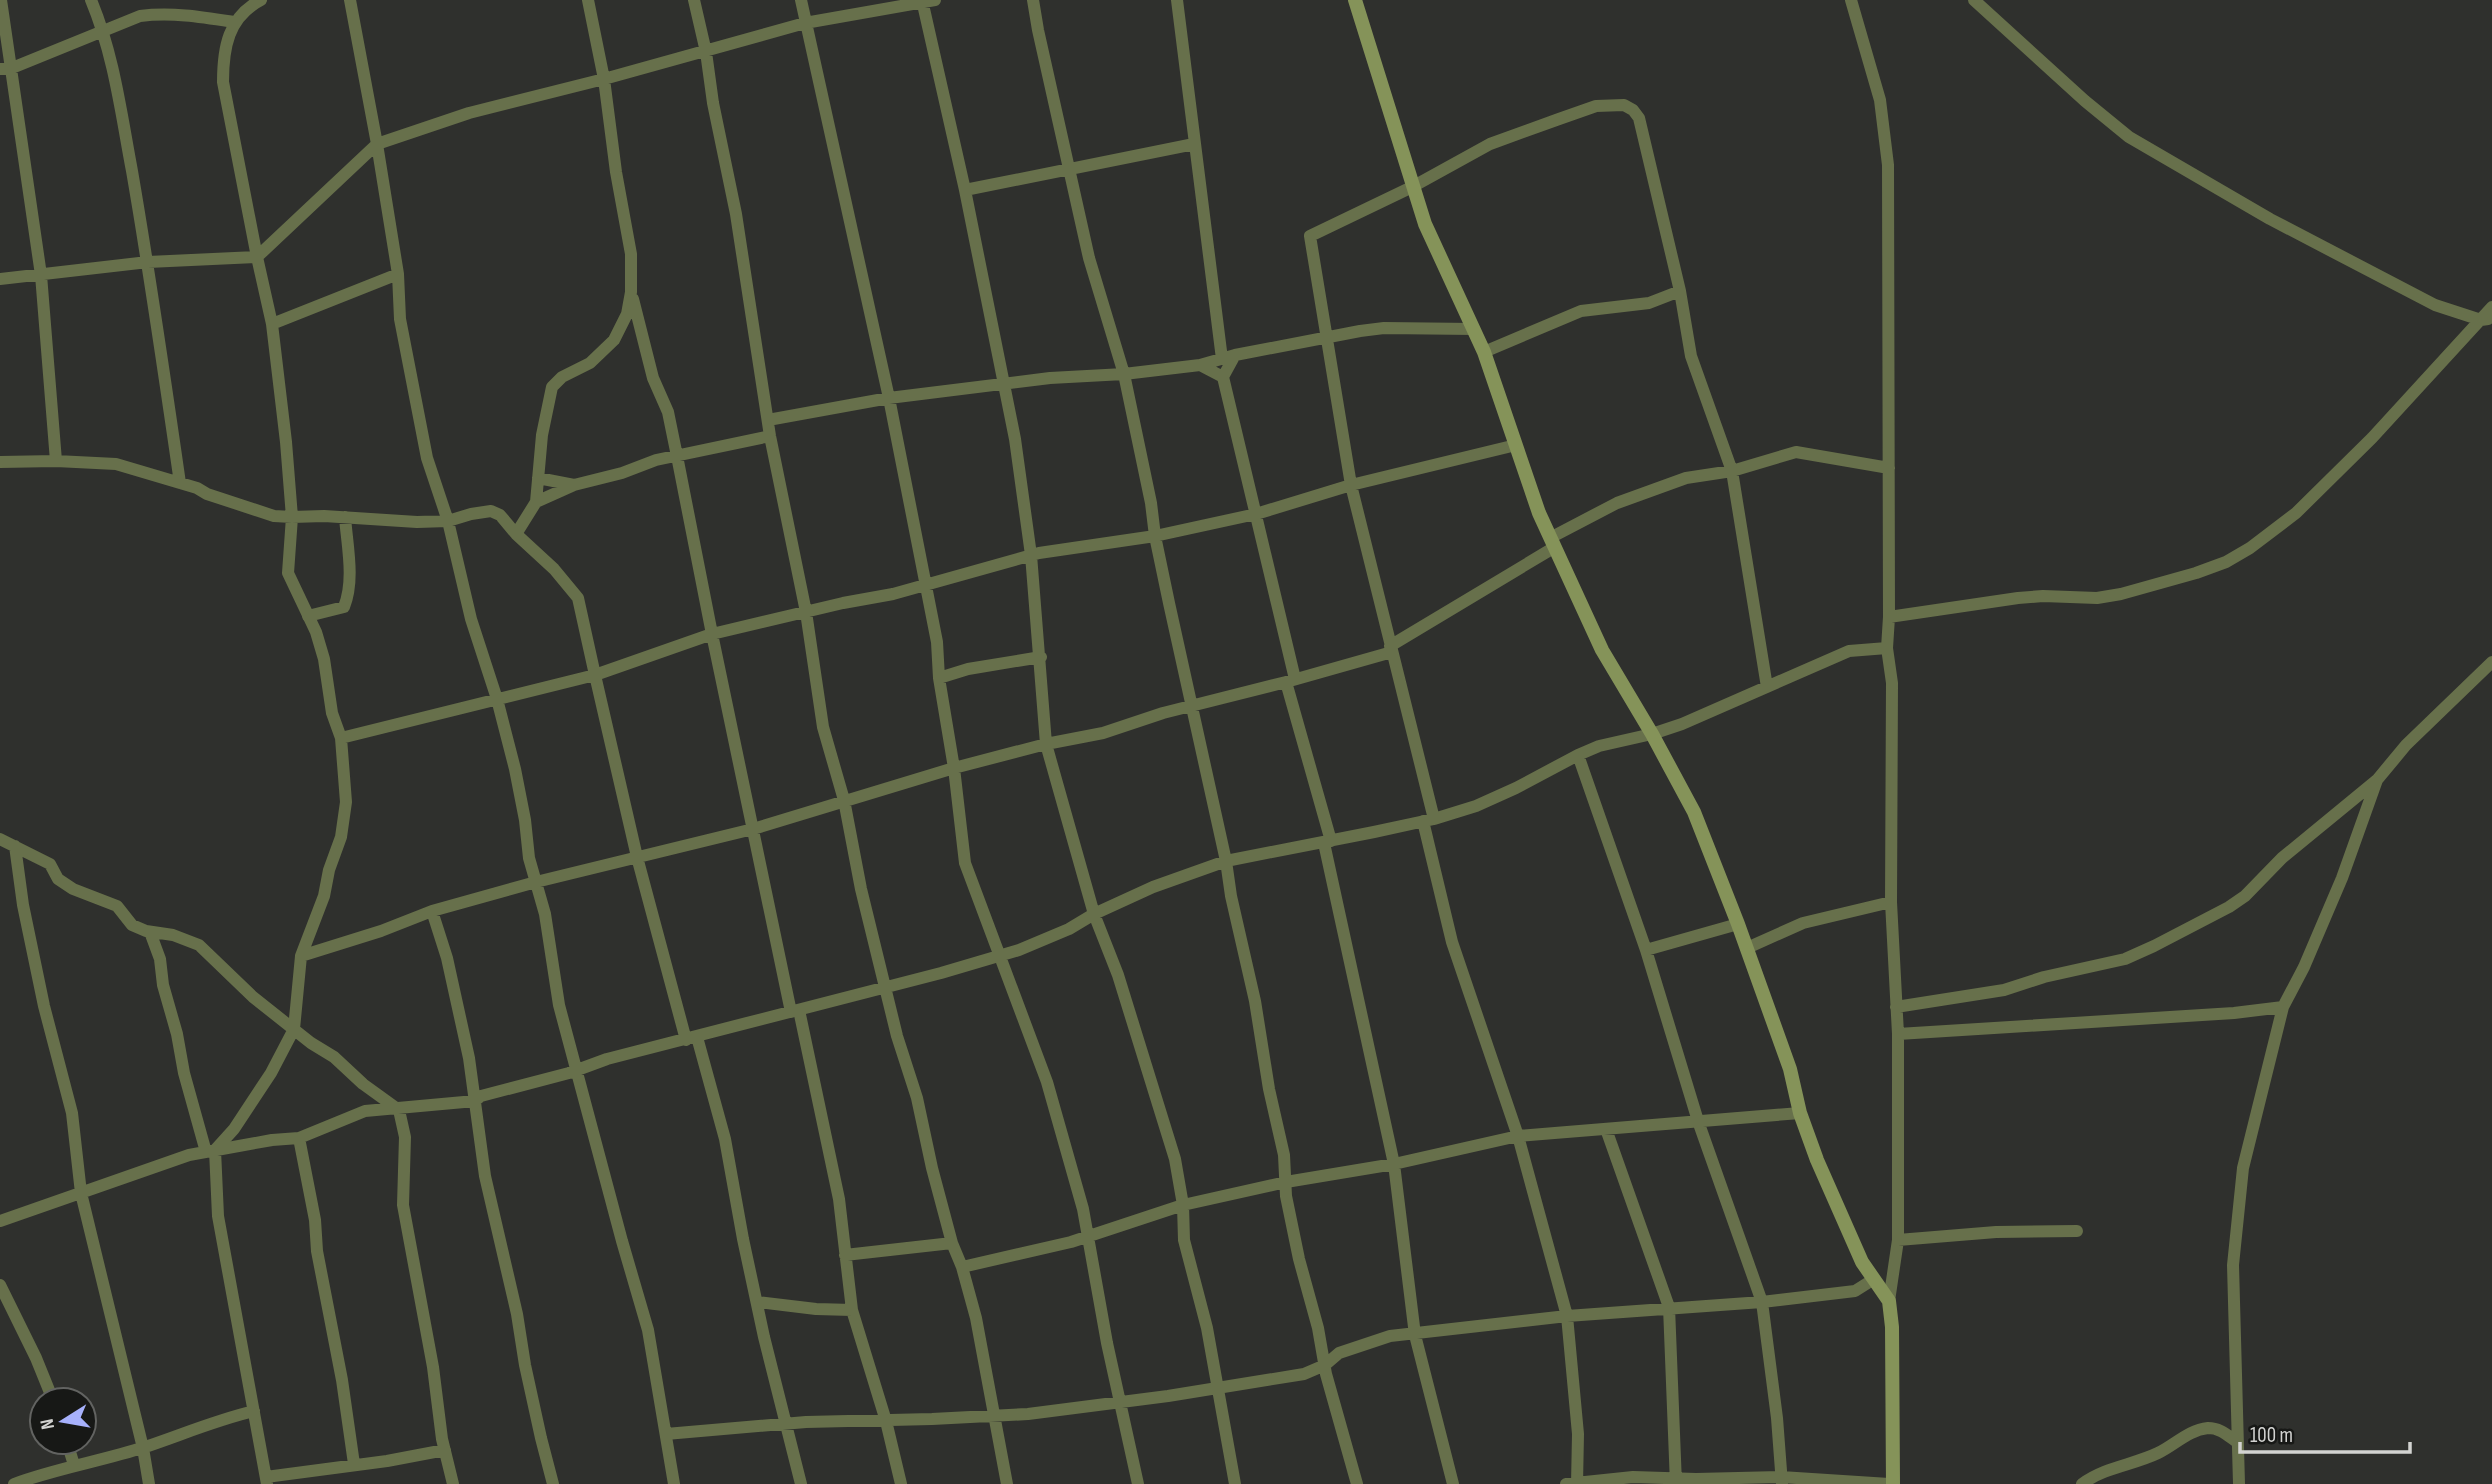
<svg xmlns="http://www.w3.org/2000/svg" width="2492" height="1484" viewBox="0 0 2492 1484" font-family="'Sofia Sans Condensed',sans-serif">
<rect width="100%" height="100%" fill="#2f302d"/>
<g fill="none" stroke-linecap="round" stroke-linejoin="round">
<path stroke="#67704b" stroke-width="12" d="M 1,0 L 41,275 L 56,461
M 91,0 C 114,55 121,113 132,171 C 150,275 165,379 180,483
M 350,0 L 377,144 L 469,113 L 604,79 L 588,0
M 694,0 L 706,52 L 713,103 L 736,214 L 770,436 L 806,612 L 823,727 L 844,800 L 861,889 L 897,1036 L 917,1098 L 932,1168 L 952,1243 L 962,1267 L 976,1318 L 1007,1484
M 801,0 L 889,398 L 937,642 L 939,678 L 954,768 L 965,863 L 1047,1082 L 1083,1209 L 1107,1343 L 1138,1484
M 922,0 L 965,190 L 1015,439 L 1031,555 L 1046,744 L 1094,914 L 1118,975 L 1175,1159 L 1183,1205 L 1184,1240 L 1207,1328 L 1235,1484
M 1033,0 L 1038,30 L 1089,258 L 1124,374 L 1151,503 L 1155,536 L 1169,603 L 1226,861 L 1231,896 L 1255,1001 L 1269,1089 L 1284,1155 L 1286,1196 L 1299,1259 L 1318,1328 L 1326,1374 L 1357,1484
M 1177,0 L 1222,359
M 1851,0 L 1880,100 L 1888,165 L 1889,617 L 1887,648 L 1892,683 L 1891,902 L 1898,1034 L 1898,1240 L 1889,1301
M 1974,0 L 2085,101 L 2129,137 L 2270,219 L 2435,305 L 2481,320 L 2488,319
M 0,69 L 12,68 L 140,16 C 172,12 202,17 234,22
M 965,190 L 1194,144
M 257,257 L 377,144 L 398,274 L 400,319 L 427,458 L 448,521 L 471,619 L 497,699 L 515,769 L 525,820 L 529,858 L 545,914 L 559,1005 L 622,1241 L 648,1330 L 674,1484
M 257,257 L 223,82 C 223,48 228,17 261,0
M 0,279 L 148,262 L 257,257 L 272,324 L 286,442 L 292,517 L 288,573 L 316,632 L 324,659 L 332,713 L 341,738 L 346,802 L 341,837 L 329,870 L 324,896 L 301,956 L 294,1029 L 271,1073 L 234,1129 L 215,1150 L 218,1216 L 267,1484
M 633,299 L 653,378 L 668,412 L 677,456 L 712,634 L 791,1012
M 272,324 L 398,274
M 1484,352 L 1581,311 L 1649,303 L 1680,291
M 1200,365 L 1223,377 L 1295,679
M 1223,377 L 1235,355 L 1360,331 L 1384,328 L 1474,329
M 768,420 L 889,398 L 1050,378 L 1124,374 L 1200,365 L 1235,355
M 0,462 L 56,461 L 116,464 L 197,488 L 207,494 L 274,516 L 292,517 L 324,516 L 417,522 L 448,521 L 471,514 L 491,511 L 500,515 L 516,534
M 538,478 L 574,485
M 536,502 L 574,485 L 622,473 L 656,460 L 770,436
M 1550,538 L 1617,503 L 1686,478 L 1732,471 L 1796,452 L 1889,468
M 308,616 L 344,607 C 355,580 347,545 345,517
M 1889,617 L 2018,598 L 2043,596 L 2097,598 L 2121,594 L 2196,573 L 2226,562 L 2250,548 L 2296,513 L 2372,438 L 2492,307
M 1390,646 L 1555,547
M 939,678 L 968,669 L 1041,657
M 341,738 L 595,675 L 578,598 L 554,569 L 516,534 L 536,502 L 542,435 L 552,387 L 562,377 L 590,363 L 614,340 L 627,314 L 631,292 L 631,254 L 616,172 L 604,79 L 805,23 L 935,0
M 1578,755 L 1646,950 L 1698,1121 L 1762,1302 L 1777,1418 L 1782,1484
M 1434,819 L 1351,485 L 1516,445
M 1423,821 L 1452,942 L 1518,1136 L 1567,1316 L 1578,1434 L 1577,1484
M 0,839 L 50,864 L 58,879 L 73,889 L 117,906 L 132,925 L 146,931 L 173,935 L 199,945 L 253,997 L 311,1043 L 334,1057 L 363,1084 L 399,1110 L 405,1137 L 403,1205 L 433,1367 L 442,1439 L 453,1484
M 1331,841 L 1286,682 L 1392,652
M 1324,843 L 1394,1164 L 1415,1335 L 1453,1484
M 15,846 L 23,905 L 44,1006 L 72,1113 L 81,1193 L 143,1448 L 149,1484
M 432,911 L 536,882 L 753,829 L 954,768 L 1046,744 L 1103,733 L 1163,713 L 1286,682
M 150,932 L 160,959 L 163,985 L 177,1034 L 184,1073 L 206,1152
M 1747,948 L 1803,923 L 1891,902
M 1646,950 L 1738,924
M 301,956 L 381,931 L 432,911 L 447,958 L 469,1058 L 485,1176 L 517,1314 L 525,1365 L 541,1438 L 553,1484
M 1896,1007 L 2004,990 L 2044,977 L 2125,959 L 2154,946 L 2229,907 L 2245,896 L 2282,858 L 2377,780
M 799,1010 L 839,1199 L 852,1310 L 886,1421 L 901,1484
M 1898,1034 L 2234,1013 L 2283,1007
M 697,1037 L 725,1139 L 743,1239 L 764,1337 L 801,1484
M 686,1040 L 637,857 L 595,675 L 712,634 L 843,603 L 893,594 L 1039,553 L 1155,536 L 1256,514 L 1351,485 L 1310,236 L 1412,187 L 1490,144 L 1559,119 L 1596,106 L 1624,105 L 1633,110 L 1639,118 L 1680,291 L 1691,356 L 1732,471 L 1767,687
M 1606,1129 L 1669,1307 L 1676,1484
M 299,1138 L 315,1220 L 317,1251 L 342,1380 L 354,1464
M 0,1221 L 189,1155 L 272,1140 L 299,1138 L 365,1111 L 475,1101 L 481,1096 L 569,1073 L 607,1059 L 941,973 L 1019,950 L 1069,929 L 1094,914 L 1153,887 L 1226,861 L 1374,832 L 1434,819 L 1476,806 L 1516,788 L 1578,755 L 1599,746 L 1652,734 L 1682,724 L 1849,651 L 1887,648
M 1898,1240 L 1996,1232 L 2077,1231
M 845,1255 L 952,1243
M 962,1267 L 1071,1242 L 1183,1205 L 1286,1182 L 1394,1164 L 1518,1136 L 1800,1113
M 0,1285 L 36,1358 L 53,1400
M 758,1302 L 816,1309 L 852,1310
M 666,1434 L 806,1422 L 932,1419 L 1028,1414 L 1168,1396 L 1304,1374 L 1325,1365 L 1339,1353 L 1390,1336 L 1567,1316 L 1762,1302 L 1855,1291 L 1874,1279
M 67,1442 L 74,1465
M 266,1477 L 387,1461 L 445,1450
M 14,1484 C 57,1468 102,1461 145,1447 C 181,1435 216,1420 254,1411
M 1566,1484 L 1633,1477 L 1696,1479 L 1781,1477 L 1889,1484
M 2082,1484 C 2105,1467 2133,1465 2158,1453 C 2175,1445 2188,1430 2208,1428 C 2220,1428 2227,1435 2237,1442
M 2239,1484 L 2233,1265 L 2243,1168 L 2283,1007 L 2304,967 L 2342,878 L 2377,780 L 2406,745 L 2492,662"/>
<path stroke="#859359" stroke-width="14" d="M 1355,0 L 1425,224 L 1484,352 L 1539,513 L 1602,650 L 1652,734 L 1694,812 L 1738,924 L 1790,1069 L 1800,1113 L 1817,1160 L 1862,1262 L 1889,1301 L 1892,1327 L 1893,1484"/>
</g>
<g transform="translate(63 1421) rotate(259)"><circle r="33" fill="#171816" stroke="#626361" stroke-width="2"/>
<path d="M0-5L12 26L0 18L-12 26Z" fill="#a7b1fc"/>
<text y="-10" font-size="19" font-weight="bold" text-anchor="middle" fill="#d3d3d1">N</text>
</g>
<path d="M2240 1442v10h170v-10" fill="none" stroke="#d3d3d1" stroke-width="3.5"/>
<text x="2250" y="1442" font-size="21" fill="#d3d3d1" stroke="#171816" stroke-width="5" paint-order="stroke">100 m</text>
</svg>
